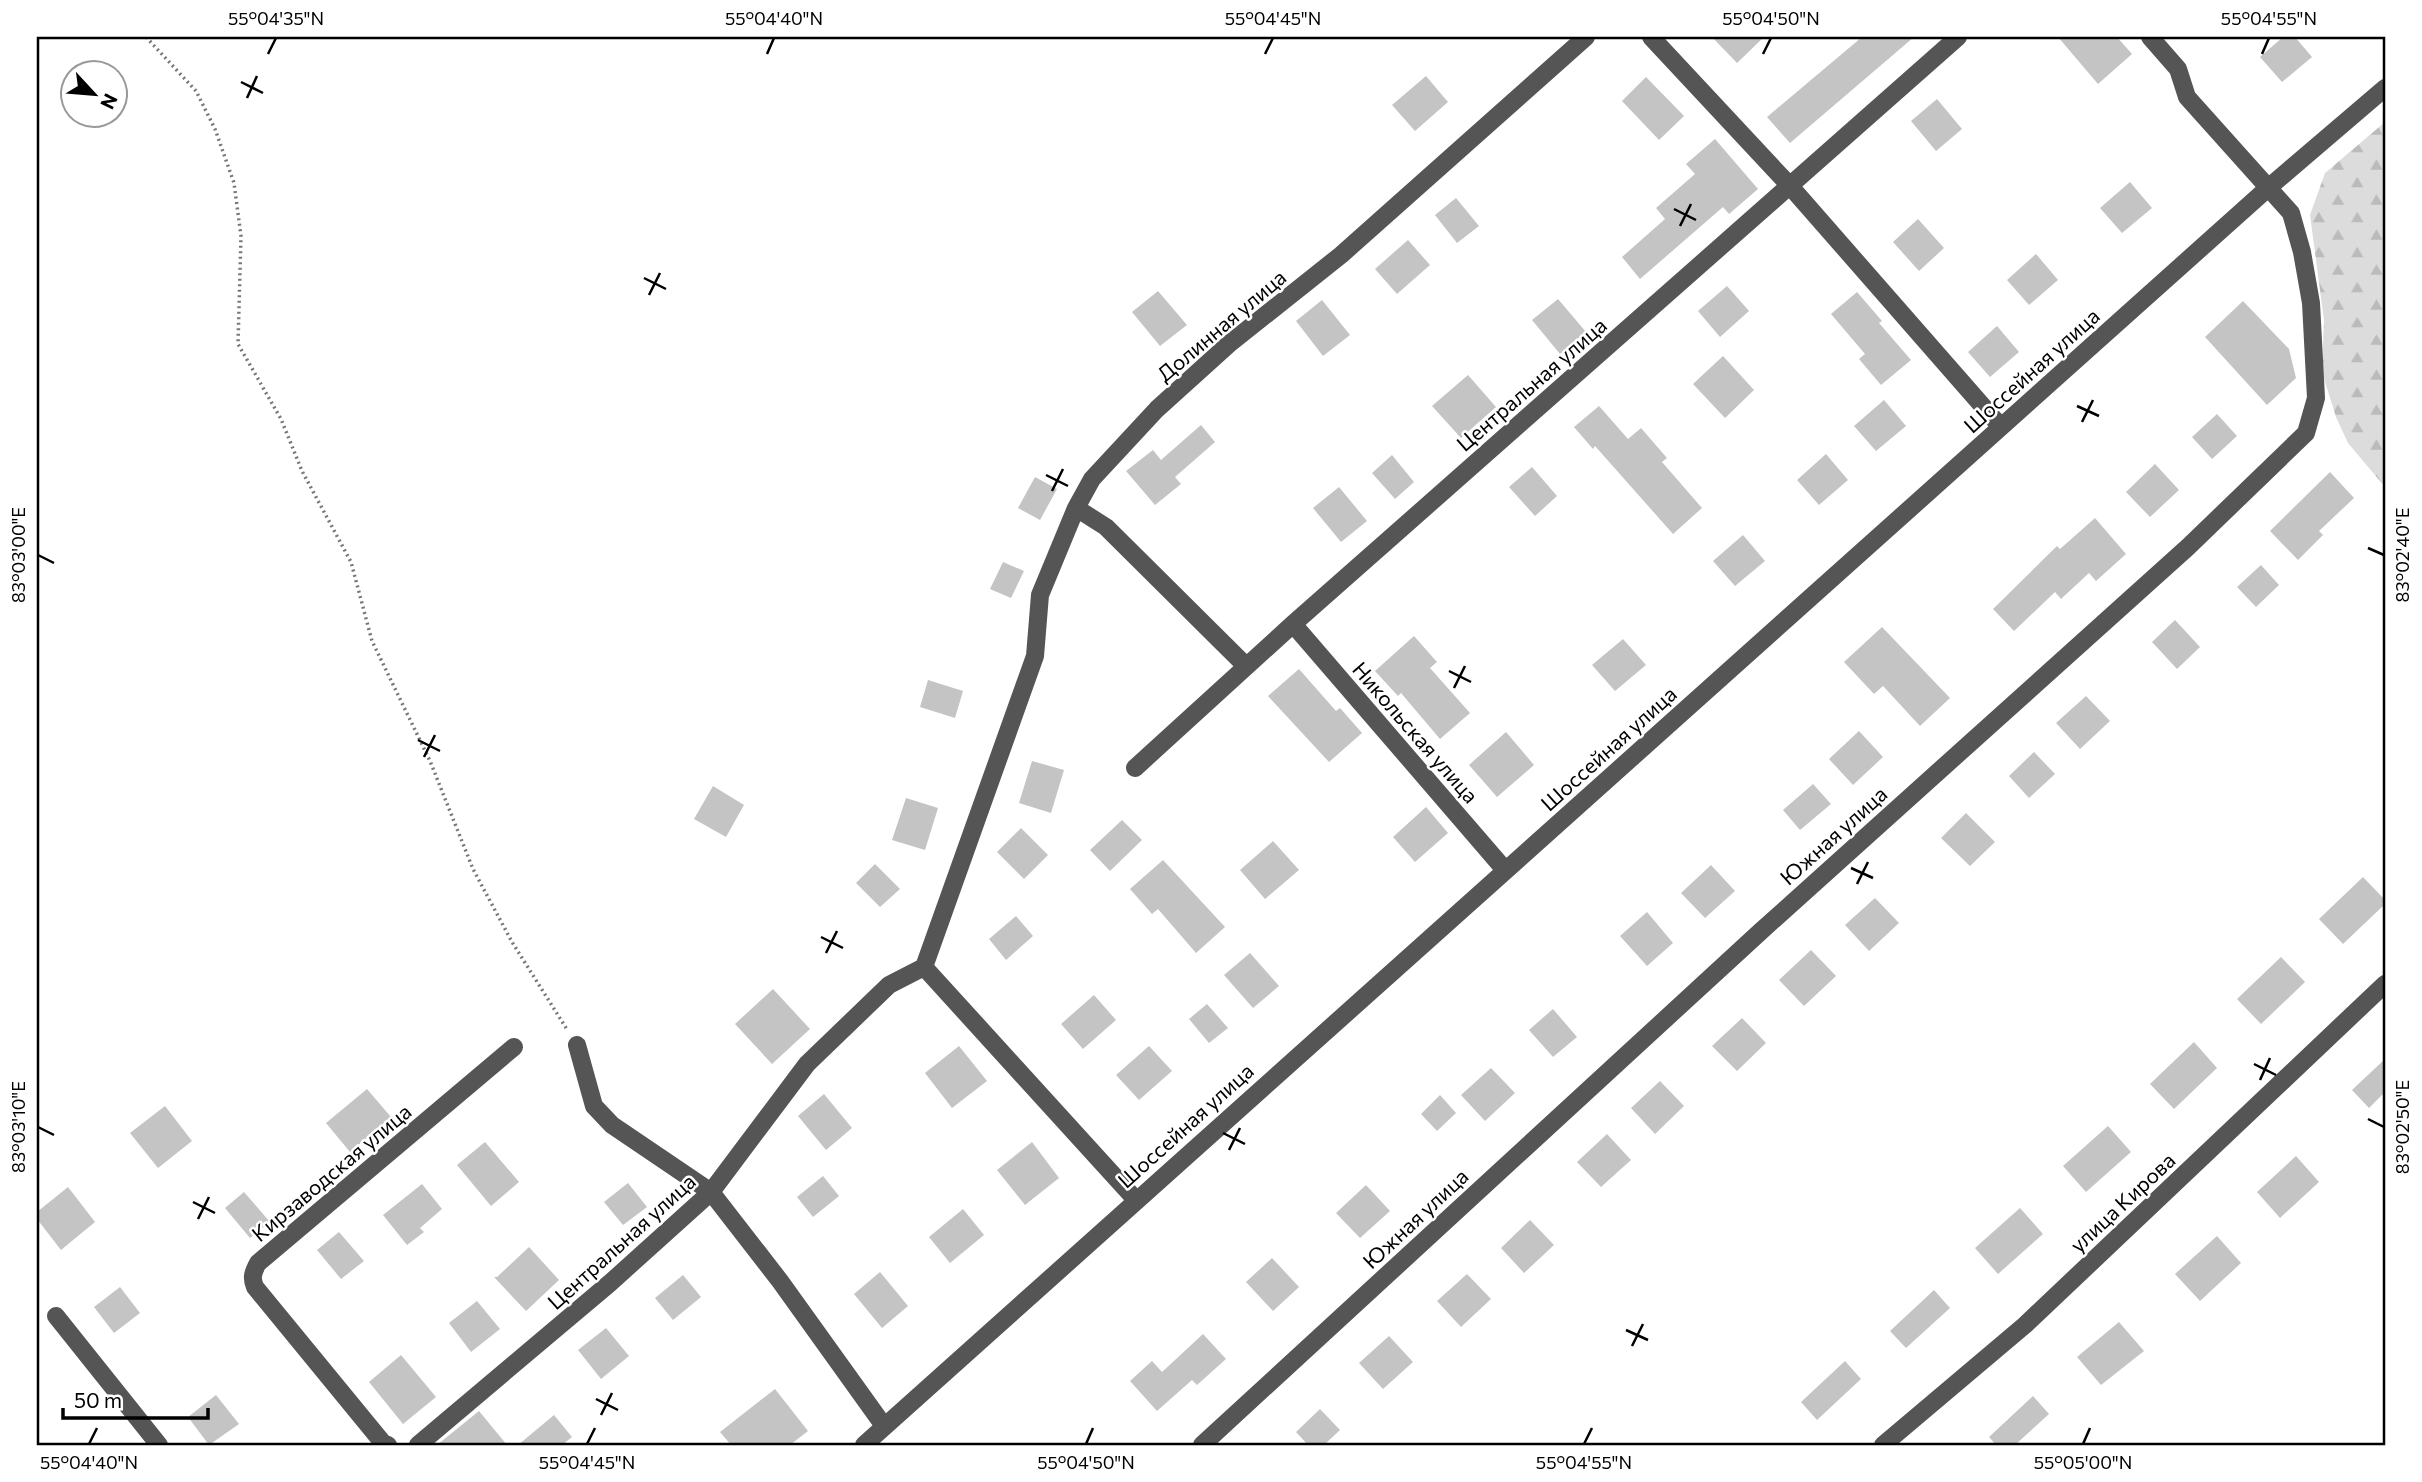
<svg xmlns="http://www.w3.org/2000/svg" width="2422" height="1482" viewBox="0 0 2422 1482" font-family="Commissioner,sans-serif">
<defs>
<pattern id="forest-firs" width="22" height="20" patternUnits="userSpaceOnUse" patternTransform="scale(1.75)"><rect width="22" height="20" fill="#dcdcdc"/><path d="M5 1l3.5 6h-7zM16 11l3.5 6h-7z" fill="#bbb"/></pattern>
</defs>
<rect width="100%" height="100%" fill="#fff"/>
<path fill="url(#forest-firs)" d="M 2385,122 L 2385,487 L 2348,443 L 2336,417 L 2322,372 L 2324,320 L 2310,215 L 2325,173 Z"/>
<path fill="#c4c4c4" d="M 1712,37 L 1764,37 L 1737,63 Z
M 1862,37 L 1914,37 L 1790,143 L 1767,117 Z
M 2058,37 L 2117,37 L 2132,54 L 2098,84 Z
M 2283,37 L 2295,37 L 2312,57 L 2282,82 L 2260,57 Z
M 1426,76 L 1448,102 L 1415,131 L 1392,105 Z
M 1646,77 L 1684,116 L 1659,140 L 1622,101 Z
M 1937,99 L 1962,129 L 1936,151 L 1911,121 Z
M 1715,139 L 1758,189 L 1729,214 L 1723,207 L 1640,279 L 1622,257 L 1665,219 L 1656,208 L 1695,174 L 1686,164 Z
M 2130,182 L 2152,208 L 2122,233 L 2100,208 Z
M 1456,198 L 1479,226 L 1457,243 L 1435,215 Z
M 1918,219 L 1944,248 L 1919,271 L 1893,242 Z
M 1408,240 L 1430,265 L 1397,294 L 1375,269 Z
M 2036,254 L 2058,280 L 2029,305 L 2007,280 Z
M 1727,286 L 1749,311 L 1720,337 L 1698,311 Z
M 1158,291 L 1187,325 L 1160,346 L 1132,312 Z
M 1857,292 L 1882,321 L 1879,323 L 1911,360 L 1881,385 L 1859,359 L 1865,354 L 1831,314 Z
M 1558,299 L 1586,332 L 1560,354 L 1532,320 Z
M 1322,300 L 1350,335 L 1323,356 L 1296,321 Z
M 2243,301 L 2289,349 L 2296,378 L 2267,405 L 2205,337 Z
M 1997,326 L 2019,352 L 1990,377 L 1968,352 Z
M 1723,356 L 1754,390 L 1725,418 L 1693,384 Z
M 1468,375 L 1496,407 L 1461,438 L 1432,406 Z
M 1884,400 L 1906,426 L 1876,451 L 1854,426 Z
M 1599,406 L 1628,439 L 1641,428 L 1667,458 L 1662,462 L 1702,508 L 1673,534 L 1595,446 L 1593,449 L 1574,427 Z
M 2217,414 L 2237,436 L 2212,459 L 2192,437 Z
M 1201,425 L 1215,442 L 1175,477 L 1181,484 L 1155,505 L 1126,471 L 1153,450 L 1161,460 Z
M 1826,454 L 1848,480 L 1819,505 L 1797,480 Z
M 1392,455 L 1414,482 L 1395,499 L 1372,473 Z
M 2155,464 L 2179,490 L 2150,517 L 2126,492 Z
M 1532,467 L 1557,496 L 1535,516 L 1509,487 Z
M 2330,472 L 2354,498 L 2319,531 L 2323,535 L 2298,560 L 2270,531 Z
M 1035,477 L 1057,489 L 1040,520 L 1018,508 Z
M 1339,487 L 1367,521 L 1341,542 L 1313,508 Z
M 2095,518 L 2126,554 L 2096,581 L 2089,573 L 2061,599 L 2055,592 L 2014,631 L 1993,609 L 2057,546 L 2060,549 Z
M 1743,535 L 1765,561 L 1735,586 L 1713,561 Z
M 1003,562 L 1024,571 L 1011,598 L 990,589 Z
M 2261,565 L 2279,585 L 2256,607 L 2237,587 Z
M 2175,620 L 2200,647 L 2177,669 L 2152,642 Z
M 1882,627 L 1950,698 L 1920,726 L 1883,686 L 1874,694 L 1844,662 Z
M 1414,636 L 1437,662 L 1430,668 L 1470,713 L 1440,739 L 1401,693 L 1398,696 L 1375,671 Z
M 1623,639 L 1646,665 L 1615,691 L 1592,665 Z
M 1299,669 L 1336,711 L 1340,708 L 1362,733 L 1329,762 L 1268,696 Z
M 928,680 L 963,691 L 955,718 L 920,707 Z
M 2086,696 L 2110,721 L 2080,749 L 2056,723 Z
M 1859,731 L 1883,757 L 1853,785 L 1829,759 Z
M 1506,732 L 1534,765 L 1497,797 L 1469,765 Z
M 2034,752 L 2055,774 L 2029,798 L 2009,776 Z
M 1032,761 L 1064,770 L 1051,813 L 1019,803 Z
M 1813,784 L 1831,804 L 1800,830 L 1783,810 Z
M 713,786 L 744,805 L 726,837 L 694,819 Z
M 906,798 L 938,808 L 925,850 L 892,840 Z
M 1426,807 L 1448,833 L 1415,862 L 1393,837 Z
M 1966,813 L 1995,842 L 1970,866 L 1941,838 Z
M 1122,820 L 1142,840 L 1110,871 L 1090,850 Z
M 1021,828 L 1048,855 L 1024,879 L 997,852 Z
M 1273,841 L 1299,870 L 1265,899 L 1240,870 Z
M 1163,860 L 1225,927 L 1196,953 L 1158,909 L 1152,914 L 1130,889 Z
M 875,864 L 900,889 L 880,907 L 856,883 Z
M 1711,865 L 1735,891 L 1705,918 L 1681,893 Z
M 2363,877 L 2385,900 L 2385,904 L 2343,944 L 2319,919 Z
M 1875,898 L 1899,923 L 1869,951 L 1845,925 Z
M 1647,912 L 1673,943 L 1647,966 L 1620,936 Z
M 1016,916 L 1033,936 L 1006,960 L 989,939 Z
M 1811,950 L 1836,976 L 1804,1006 L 1779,980 Z
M 1250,953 L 1279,986 L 1253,1008 L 1224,975 Z
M 2281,957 L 2305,982 L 2261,1024 L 2237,999 Z
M 773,989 L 810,1029 L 772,1064 L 735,1024 Z
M 1094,995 L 1116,1020 L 1083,1049 L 1061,1024 Z
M 1207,1004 L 1228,1028 L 1209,1043 L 1189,1019 Z
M 1553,1009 L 1577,1037 L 1553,1057 L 1529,1030 Z
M 1742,1018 L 1766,1043 L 1737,1071 L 1712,1046 Z
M 2194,1042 L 2217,1068 L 2174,1109 L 2150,1084 Z
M 959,1046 L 987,1081 L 952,1108 L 925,1073 Z
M 1149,1046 L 1172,1071 L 1139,1100 L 1116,1075 Z
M 2385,1059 L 2385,1092 L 2369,1108 L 2352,1090 Z
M 1491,1068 L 1515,1093 L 1485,1121 L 1461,1095 Z
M 1660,1081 L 1684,1106 L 1655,1134 L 1631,1108 Z
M 367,1089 L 391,1117 L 350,1152 L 326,1123 Z
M 824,1094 L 852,1128 L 826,1150 L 798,1116 Z
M 1440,1095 L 1456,1113 L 1437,1131 L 1421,1114 Z
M 165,1106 L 192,1141 L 158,1168 L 130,1133 Z
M 2108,1126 L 2131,1152 L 2086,1192 L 2063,1166 Z
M 1607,1134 L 1631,1160 L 1601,1187 L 1577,1162 Z
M 485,1142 L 519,1182 L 491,1206 L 457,1165 Z
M 1032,1142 L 1059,1178 L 1025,1205 L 997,1170 Z
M 2296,1156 L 2319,1182 L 2280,1218 L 2257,1192 Z
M 823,1176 L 839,1196 L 813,1217 L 797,1197 Z
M 628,1183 L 647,1207 L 623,1225 L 604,1202 Z
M 422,1184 L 442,1209 L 420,1228 L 424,1232 L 407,1245 L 383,1215 Z
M 1366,1185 L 1390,1211 L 1360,1238 L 1336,1213 Z
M 68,1187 L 95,1222 L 61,1250 L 37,1219 L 37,1212 Z
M 244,1192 L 270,1222 L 250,1238 L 225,1208 Z
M 2020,1208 L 2043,1234 L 1998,1274 L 1975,1248 Z
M 963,1209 L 984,1235 L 950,1263 L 929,1237 Z
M 1530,1220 L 1554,1245 L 1524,1273 L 1501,1248 Z
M 339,1232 L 364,1261 L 341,1279 L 317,1250 Z
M 2217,1236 L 2241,1263 L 2200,1301 L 2175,1274 Z
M 529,1247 L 559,1280 L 526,1311 L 494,1277 L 497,1277 Z
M 1272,1258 L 1299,1287 L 1273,1311 L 1246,1282 Z
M 880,1272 L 908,1306 L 882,1328 L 854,1294 Z
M 1467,1274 L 1491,1299 L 1461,1327 L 1437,1301 Z
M 683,1275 L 701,1297 L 673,1320 L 655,1298 Z
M 120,1287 L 140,1313 L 114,1333 L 94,1307 Z
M 1934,1290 L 1950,1308 L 1906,1348 L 1890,1331 Z
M 477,1301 L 500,1329 L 471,1352 L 449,1323 Z
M 2119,1322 L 2144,1351 L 2101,1385 L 2077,1357 Z
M 606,1328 L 629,1356 L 601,1379 L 578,1350 Z
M 1203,1334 L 1226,1359 L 1197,1385 L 1192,1380 L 1157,1411 L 1130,1381 L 1152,1361 L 1162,1372 Z
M 1389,1336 L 1413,1362 L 1383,1389 L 1359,1363 Z
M 401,1355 L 436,1397 L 403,1424 L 369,1382 Z
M 1845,1361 L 1861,1379 L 1817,1420 L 1801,1402 Z
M 775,1389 L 808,1431 L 790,1445 L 731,1445 L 720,1432 Z
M 216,1395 L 239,1424 L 209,1445 L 188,1417 Z
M 2033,1396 L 2049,1414 L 2015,1445 L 1996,1445 L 1989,1437 Z
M 1320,1409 L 1340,1430 L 1324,1445 L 1308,1445 L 1296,1432 Z
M 479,1411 L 507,1445 L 437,1445 Z
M 554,1415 L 572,1437 L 562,1445 L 518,1445 Z"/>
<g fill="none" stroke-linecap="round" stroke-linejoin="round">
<path stroke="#777" stroke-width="3.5" stroke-dasharray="2 3.5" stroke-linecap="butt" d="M 146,37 L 196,91 L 215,129 L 234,183 L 241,236 L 238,344 L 281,419 L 302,471 L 351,562 L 372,641 L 430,761 L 473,869 L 512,942 L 568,1031"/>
<path stroke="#555" stroke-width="18" d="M 1651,37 L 1790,186 L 2001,427
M 1076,508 L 1040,595 L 1035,656 L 924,967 L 1136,1200
M 1293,624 L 1505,870
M 1246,666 L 1106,527 L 1076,508 L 1092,479 L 1157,409 L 1229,344 L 1341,255 L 1586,37
M 1135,768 L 1293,624 L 1958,37
M 577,1045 L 594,1106 L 612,1125 L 711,1192 L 780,1281 L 884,1426
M 56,1316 L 159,1445
M 388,1445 L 383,1443 L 255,1287 C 251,1278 253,1272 258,1263 L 514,1047
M 418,1445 L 610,1283 L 711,1192 L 807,1064 L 889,985 L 924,967
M 864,1445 L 2268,188 L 2385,88
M 1202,1445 L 1760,932 L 2188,547 L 2306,433 L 2316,398 L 2311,303 L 2302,252 L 2291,213 L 2187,97 L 2178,69 L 2150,37
M 1883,1445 L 2025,1325 L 2385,984"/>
</g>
<path fill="none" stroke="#000" stroke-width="2.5" d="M 268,54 L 276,38M 767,54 L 774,38M 1265,54 L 1273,38M 1763,54 L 1771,38M 2262,54 L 2269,38M 241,82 L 263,93M 247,98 L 257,76M 1674,209 L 1696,220M 1680,226 L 1691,204M 644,278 L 666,289M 649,295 L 660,273M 2077,406 L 2099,416M 2082,422 L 2093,400M 1046,475 L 1068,486M 1052,491 L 1063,469M 2368,548 L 2384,555M 38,555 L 54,563M 1449,671 L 1471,682M 1454,688 L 1465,666M 418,740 L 440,751M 424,757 L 435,735M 1851,868 L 1873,878M 1857,884 L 1868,862M 821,937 L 843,948M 826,953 L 837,931M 2254,1064 L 2276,1075M 2260,1080 L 2270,1058M 2368,1119 L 2384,1127M 38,1127 L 54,1135M 1223,1133 L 1245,1144M 1229,1150 L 1240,1128M 193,1202 L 215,1213M 198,1219 L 209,1197M 1626,1330 L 1648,1340M 1632,1346 L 1643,1324M 596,1399 L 618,1410M 601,1415 L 612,1393M 89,1444 L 97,1428M 587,1444 L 595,1428M 1086,1444 L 1093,1428M 1584,1444 L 1592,1428M 2083,1444 L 2090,1428"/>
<g text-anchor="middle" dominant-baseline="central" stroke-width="5" stroke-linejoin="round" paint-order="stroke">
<g font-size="21" fill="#000" stroke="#fff">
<text transform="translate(1221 325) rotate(-40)">Долинная улица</text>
<text transform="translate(2031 370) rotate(-42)">Шоссейная улица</text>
<text transform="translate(1531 384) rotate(-41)">Центральная улица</text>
<text transform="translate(1416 732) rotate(49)">Никольская улица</text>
<text transform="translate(1608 748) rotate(-42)">Шоссейная улица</text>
<text transform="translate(1833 835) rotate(-42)">Южная улица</text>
<text transform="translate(1185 1125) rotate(-42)">Шоссейная улица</text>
<text transform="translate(331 1172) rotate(-40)">Кирзаводская улица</text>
<text transform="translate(2122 1202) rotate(-43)">улица Кирова</text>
<text transform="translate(1415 1218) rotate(-43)">Южная улица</text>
<text transform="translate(621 1241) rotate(-42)">Центральная улица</text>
</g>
</g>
<rect width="2422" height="1482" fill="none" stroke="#ffffff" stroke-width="77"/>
<g transform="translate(94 94) rotate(116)"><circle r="33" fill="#ffffff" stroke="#999999" stroke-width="2"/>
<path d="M0-5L12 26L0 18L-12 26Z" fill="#000000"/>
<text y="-10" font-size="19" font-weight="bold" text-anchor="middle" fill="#000000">N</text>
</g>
<path d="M63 1408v10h145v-10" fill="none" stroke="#000000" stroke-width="3.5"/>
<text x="74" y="1408" font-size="21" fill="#000000" stroke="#ffffff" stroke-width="5" paint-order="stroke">50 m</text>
<rect x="38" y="38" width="2346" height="1406" fill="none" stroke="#000" stroke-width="2.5"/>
<g font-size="18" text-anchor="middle" fill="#000">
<text x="276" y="25">55°04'35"N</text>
<text x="774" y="25">55°04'40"N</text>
<text x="1273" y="25">55°04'45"N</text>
<text x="1771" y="25">55°04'50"N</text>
<text x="2269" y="25">55°04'55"N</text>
<text transform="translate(2403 555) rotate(-90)" y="6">83°02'40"E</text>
<text transform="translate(19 555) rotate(-90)" y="6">83°03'00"E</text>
<text transform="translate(2403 1127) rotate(-90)" y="6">83°02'50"E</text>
<text transform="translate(19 1127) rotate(-90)" y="6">83°03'10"E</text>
<text x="89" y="1469">55°04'40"N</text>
<text x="587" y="1469">55°04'45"N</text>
<text x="1086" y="1469">55°04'50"N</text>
<text x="1584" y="1469">55°04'55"N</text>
<text x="2083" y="1469">55°05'00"N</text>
</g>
</svg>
